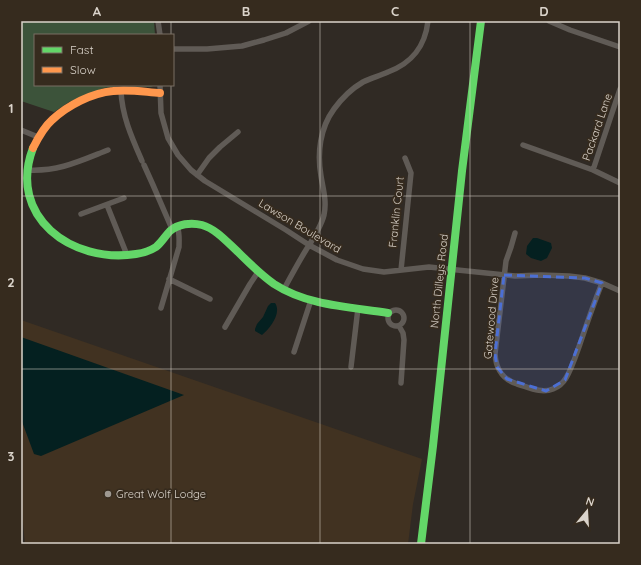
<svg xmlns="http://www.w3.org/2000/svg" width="641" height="565" viewBox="0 0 641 565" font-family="Quicksand,sans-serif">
<rect width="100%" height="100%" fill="#302a24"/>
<path fill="#413221" d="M 21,320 L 422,459 L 413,504 L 408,544 L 25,544 L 21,501 Z"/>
<path fill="#3c533a" d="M 21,21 L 154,21 L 155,35 L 35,35 L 35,85 L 155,85 L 151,87 L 118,86 L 104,88 L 69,102 L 54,112 L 21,101 Z"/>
<path fill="#042020" d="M 533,238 L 537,238 L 551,243 L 552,248 L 547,258 L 541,261 L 531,258 L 526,254 L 527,246 Z
M 271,303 L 275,303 C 282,313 270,328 262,335 L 255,331 L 255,329 L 257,324 L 263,317 L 268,306 Z
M 21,337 L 184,395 L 41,456 L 34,454 L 21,419 Z"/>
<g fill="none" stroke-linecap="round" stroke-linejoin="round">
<path stroke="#605b56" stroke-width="5.5" d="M 158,21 L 160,35
M 549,21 L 570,30 L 620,47
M 173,49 L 207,49 L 242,46 L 264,40 L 286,33 L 309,21
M 160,85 L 161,113 L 168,138 L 178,155 L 191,170 L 205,181 L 286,230 L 309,245 L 337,260 L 363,269 L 384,272 L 429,267 L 515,276 L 541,275 L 569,276 L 585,278 L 602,283 L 620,291
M 121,91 C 122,116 132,138 142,161
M 21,130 L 38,137
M 523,145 L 593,170 L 620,183
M 144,165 L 153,185 L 172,229
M 27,170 C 58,172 80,161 108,150
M 593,170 L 620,89
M 197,175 L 209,158 L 220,147 L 238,132
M 107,205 L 127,255
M 81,214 L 124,198
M 515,233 L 511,247 L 506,261 L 495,354 C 496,369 502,379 517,384 C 528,387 541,394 553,389 C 558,387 563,383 566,378 C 572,368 576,355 580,344 C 587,323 594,303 602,283
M 401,270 L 411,173 L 405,158
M 169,279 L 210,299
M 284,289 C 291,276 298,263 306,250 C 313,239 321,227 324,215 C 327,201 323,189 321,176 C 317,153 320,128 334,109 C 342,98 351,89 363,82 C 371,78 379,76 388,72 C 412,63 425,47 428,21
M 161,308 L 179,247 C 179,240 180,233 177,226
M388 318a8 8 0 1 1 16 0a8 8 0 1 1-16 0Z
M 399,326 L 403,333 L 404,340 L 401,383
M 225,327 L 250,284 L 258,272
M 294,352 L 311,300
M 351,367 L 358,308"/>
<path stroke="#63d668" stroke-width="8" d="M 33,148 C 7,217 72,264 136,254 C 143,253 150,251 156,247 C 162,242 165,236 170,231 C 178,224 191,222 202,225 C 216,229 227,242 238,252 C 249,263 261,275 274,284 C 308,306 350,307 388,313
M 421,544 L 433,446 L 462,171 L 481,21"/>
<path stroke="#ff974d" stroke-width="8" d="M 33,148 C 38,138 44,127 52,120 C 68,105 92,93 113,91 C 129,89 145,92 160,93"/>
</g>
<path fill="#4c6fd4" fill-opacity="0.2" stroke="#4c6fd4" stroke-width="3" stroke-dasharray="8 5" stroke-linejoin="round" d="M 504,275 L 585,278 L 602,283 L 565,380 L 546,391 L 507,379 L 497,367 L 495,354 Z"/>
<path fill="none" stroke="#dad3ca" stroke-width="1" stroke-opacity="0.55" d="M 171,21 L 171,35M 320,21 L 320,544M 470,21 L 470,544M 171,85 L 171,544M 21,196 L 620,196M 21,369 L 620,369"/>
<circle fill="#9e9890" stroke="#362b1e" stroke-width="1.5" cx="108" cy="494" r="4"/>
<g text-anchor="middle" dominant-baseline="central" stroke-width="3.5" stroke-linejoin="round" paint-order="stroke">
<g font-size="11" fill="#dad3ca" stroke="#362b1e">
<text transform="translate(597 127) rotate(-71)">Packard Lane</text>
<text transform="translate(396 212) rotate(-84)">Franklin Court</text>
<text transform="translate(300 226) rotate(31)">Lawson Boulevard</text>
<text transform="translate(439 281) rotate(-84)">North Dilleys Road</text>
<text transform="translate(491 318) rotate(-85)">Gatewood Drive</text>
</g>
<g font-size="11" fill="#dad3ca" stroke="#362b1e" text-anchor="start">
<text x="116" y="494">Great Wolf Lodge</text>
</g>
</g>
<rect width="641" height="565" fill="none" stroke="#362b1e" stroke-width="44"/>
<rect x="34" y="34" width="140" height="52" fill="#362b1e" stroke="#786e63"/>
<rect x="42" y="47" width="20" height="6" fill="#63d668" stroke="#786e63"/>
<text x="70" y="54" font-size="12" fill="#dad3ca">Fast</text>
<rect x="42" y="67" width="20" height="6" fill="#ff974d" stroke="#786e63"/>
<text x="70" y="74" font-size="12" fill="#dad3ca">Slow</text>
<g transform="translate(587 511) rotate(18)" stroke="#362b1e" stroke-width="3" paint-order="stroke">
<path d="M0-3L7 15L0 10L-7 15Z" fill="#dad3ca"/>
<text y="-6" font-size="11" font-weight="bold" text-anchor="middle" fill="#dad3ca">N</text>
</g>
<rect x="22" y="22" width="597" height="521" fill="none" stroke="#dad3ca" stroke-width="1.5"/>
<g font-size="13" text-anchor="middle" font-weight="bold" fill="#dad3ca">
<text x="97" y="16">A</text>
<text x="246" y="16">B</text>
<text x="395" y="16">C</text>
<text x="544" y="16">D</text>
<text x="11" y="113">1</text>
<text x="11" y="287">2</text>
<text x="11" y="461">3</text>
</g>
</svg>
